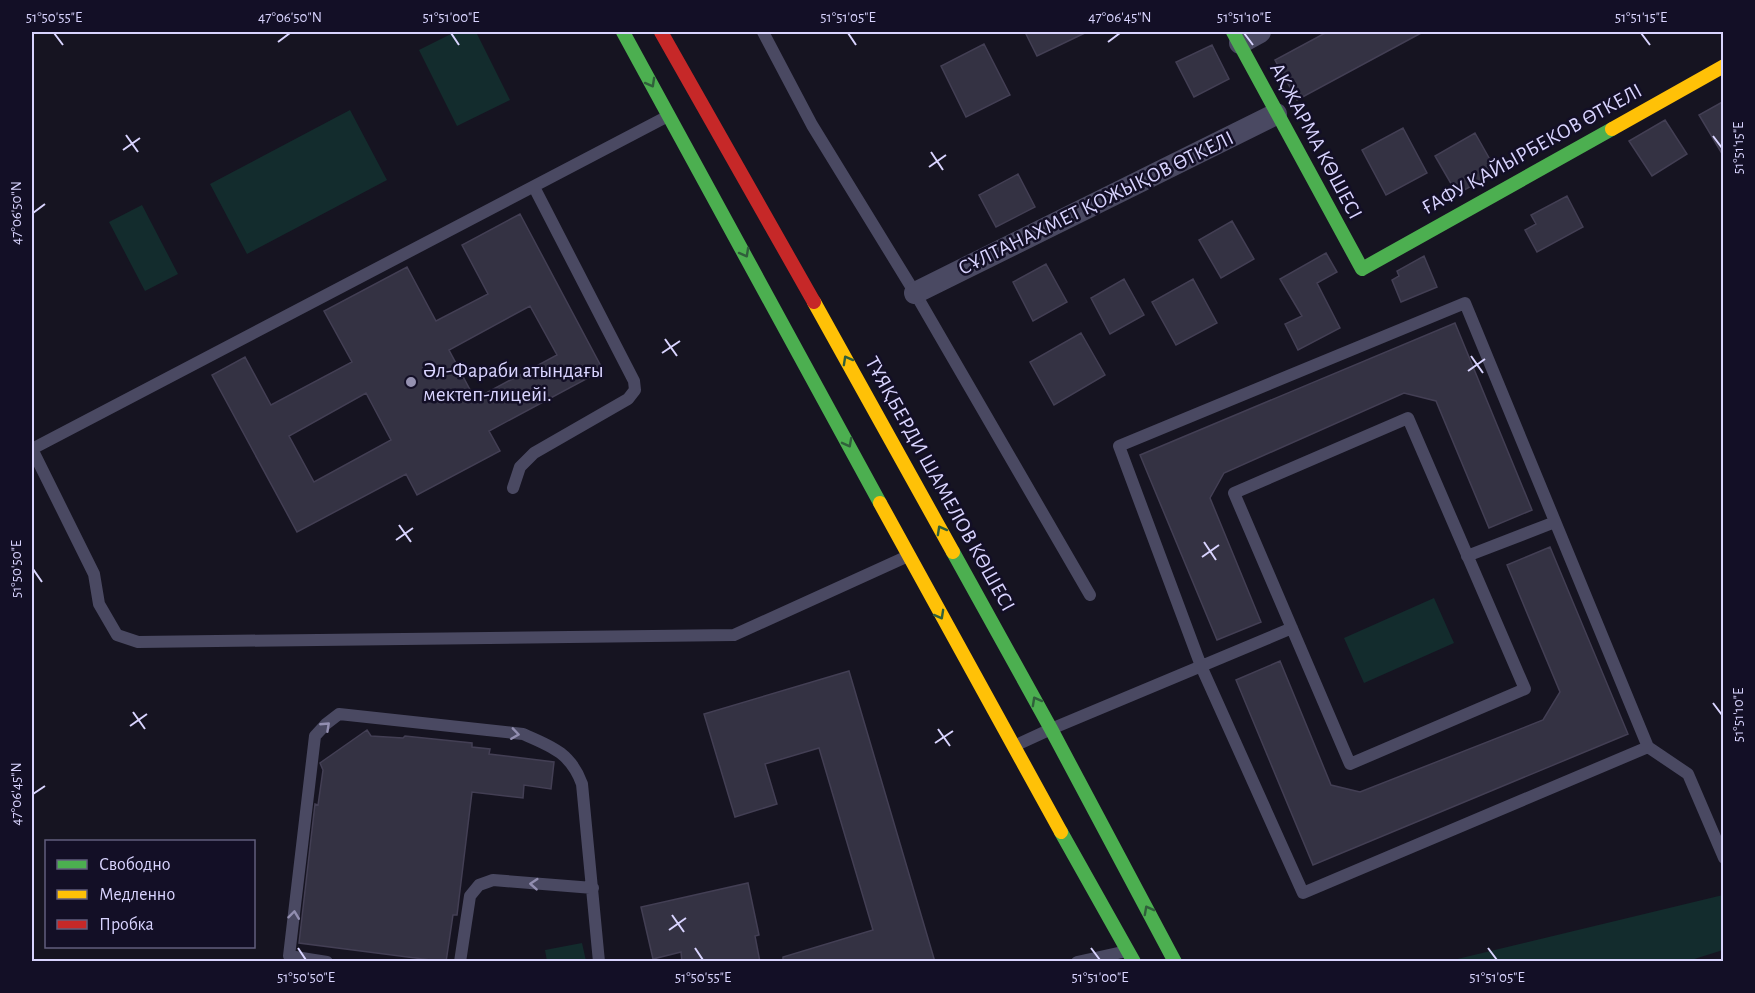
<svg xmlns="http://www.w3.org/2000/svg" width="1755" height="993" viewBox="0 0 1755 993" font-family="'Alegreya Sans',sans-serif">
<rect width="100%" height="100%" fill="#161421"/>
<path fill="#132c2d" d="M 455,32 L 476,32 L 510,100 L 457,126 L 419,50 Z
M 350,110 L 387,180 L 247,254 L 210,184 Z
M 142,205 L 178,274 L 145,291 L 109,222 Z
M 1434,598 L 1454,643 L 1364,683 L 1344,638 Z
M 1723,895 L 1723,950 L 1688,961 L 1449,961 Z
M 582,943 L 586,961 L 547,961 L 545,950 Z"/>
<path fill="#343243" stroke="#433f54" stroke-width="1.5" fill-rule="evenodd" d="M 1025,32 L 1087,32 L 1037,56 Z
M 1327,32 L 1423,32 L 1297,100 L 1275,60 Z
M 984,44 L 1010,95 L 966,117 L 941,66 Z
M 1212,45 L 1229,79 L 1194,97 L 1176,62 Z
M 1724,101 L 1724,157 L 1699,115 Z
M 1665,120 L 1687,154 L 1652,176 L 1629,141 Z
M 1403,128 L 1427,173 L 1386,195 L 1362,150 Z
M 1475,133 L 1497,172 L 1457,194 L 1435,156 Z
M 1018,174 L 1035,207 L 996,227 L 979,195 Z
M 1567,196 L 1583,227 L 1537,252 L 1525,230 L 1536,224 L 1531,215 Z
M 520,214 L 603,370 L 489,431 L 500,451 L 417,495 L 406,474 L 297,532 L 212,375 L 245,357 L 271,405 L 352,362 L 324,311 L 407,267 L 436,321 L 488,294 L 462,245 ZM 530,306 L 557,355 L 475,399 L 449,350 ZM 366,393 L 391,440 L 314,482 L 289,436 Z
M 1232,221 L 1254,259 L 1221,278 L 1199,240 Z
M 1326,253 L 1337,272 L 1317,283 L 1340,328 L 1298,350 L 1285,324 L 1302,316 L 1280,279 Z
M 1424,256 L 1437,287 L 1401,302 L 1392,280 L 1399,276 L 1397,271 Z
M 1046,264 L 1067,302 L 1033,321 L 1013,282 Z
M 1124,279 L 1144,315 L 1110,334 L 1091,298 Z
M 1193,279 L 1217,323 L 1176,345 L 1152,302 Z
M 1455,323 L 1532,510 L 1489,528 L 1436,401 L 1404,393 L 1224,473 L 1210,498 L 1261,622 L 1217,640 L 1140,455 Z
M 1081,333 L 1105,375 L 1054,405 L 1030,362 Z
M 1550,547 L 1628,734 L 1313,865 L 1236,680 L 1280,661 L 1331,785 L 1360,792 L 1543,720 L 1560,692 L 1507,565 Z
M 849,671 L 935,962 L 783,962 L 783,957 L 873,930 L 819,748 L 765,764 L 777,804 L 735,817 L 704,714 Z
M 367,730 L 371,736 L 403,738 L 405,736 L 472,743 L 472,747 L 490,749 L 489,754 L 554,762 L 551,789 L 524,785 L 523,798 L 472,792 L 457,915 L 453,915 L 446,962 L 299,943 L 315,804 L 318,805 L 323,770 L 320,763 Z
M 748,883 L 759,935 L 755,936 L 760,962 L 682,962 L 681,952 L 653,959 L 641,907 Z"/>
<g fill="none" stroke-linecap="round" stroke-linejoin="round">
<path stroke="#4a4962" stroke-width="12" d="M 763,32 L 812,125 L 915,293 L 1090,595
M 1465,303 L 1648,747 L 1303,893 L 1201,666 L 1119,446 Z
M 1408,418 L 1525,689 L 1350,764 L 1234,493 Z
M 32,449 L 94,574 L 99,604 L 117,635 L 138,642 L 734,635 L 908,556
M 32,449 L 668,116
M 513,488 L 520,467 L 534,453 L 628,399 L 635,390 L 634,381 L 534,187
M 1467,556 L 1555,522
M 1014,746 L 1051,729 L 1292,628
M 1648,747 L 1688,774 L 1724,858
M 327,962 L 289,956 L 315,736 L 326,724 L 339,714 L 523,734 C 551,746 571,753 582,784 L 599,962
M 460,962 L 470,896 L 479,885 L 493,880 L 593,888
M 1077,962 L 1127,951"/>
<path stroke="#4a4962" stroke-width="22" d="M 1240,43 L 1260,32
M 915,293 L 1276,114"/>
<path stroke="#4caf50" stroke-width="14" d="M 623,32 L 880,503
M 1233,32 L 1362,269 L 1612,129
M 953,552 L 1051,729 L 1175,962
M 1061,832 L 1134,962"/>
<path stroke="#ffc107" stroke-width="14" d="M 1612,129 L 1724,66
M 814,302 L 953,552
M 880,503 L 1061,832"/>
<path stroke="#c62828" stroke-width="14" d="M 661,32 L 814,302"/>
</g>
<defs><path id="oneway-chevron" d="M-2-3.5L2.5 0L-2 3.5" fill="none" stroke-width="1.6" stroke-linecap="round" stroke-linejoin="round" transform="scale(1.5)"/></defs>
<g stroke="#305f3b">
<use href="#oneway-chevron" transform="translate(651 83) rotate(61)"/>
<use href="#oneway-chevron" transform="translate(745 253) rotate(61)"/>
<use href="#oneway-chevron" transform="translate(847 360) rotate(-119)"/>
<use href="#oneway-chevron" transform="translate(848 443) rotate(62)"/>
<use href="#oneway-chevron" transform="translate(941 530) rotate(-119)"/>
<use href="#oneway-chevron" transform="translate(940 615) rotate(61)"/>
<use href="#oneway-chevron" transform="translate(1036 701) rotate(-119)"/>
<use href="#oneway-chevron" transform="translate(1148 910) rotate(-118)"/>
</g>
<g stroke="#928eb0">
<use href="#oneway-chevron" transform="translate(326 726) rotate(-43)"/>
<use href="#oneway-chevron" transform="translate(515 734) rotate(8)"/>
<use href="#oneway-chevron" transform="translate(534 884) rotate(-176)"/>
<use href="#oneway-chevron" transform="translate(294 915) rotate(-83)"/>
</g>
<path fill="none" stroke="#d9d4ff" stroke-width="2" d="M 54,33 L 63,45M 451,33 L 459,45M 848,33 L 856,45M 1244,33 L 1253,45M 1641,33 L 1650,45M 278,42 L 290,33M 1108,42 L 1120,33M 126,135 L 138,152M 1713,136 L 1722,148M 123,150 L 140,138M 931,152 L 943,170M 929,167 L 946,155M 33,213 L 45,204M 665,339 L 677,356M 662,353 L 680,341M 1471,356 L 1483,373M 1468,371 L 1485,359M 399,525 L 411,542M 396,540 L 413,528M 1204,542 L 1216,560M 1202,557 L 1219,545M 33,569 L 42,582M 1713,703 L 1722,715M 133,712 L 145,729M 130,726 L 147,714M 938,729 L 950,746M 935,743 L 953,731M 33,794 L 45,786M 672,915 L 684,932M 669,930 L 686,918M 298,948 L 306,960M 695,948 L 703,960M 1091,948 L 1100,960M 1488,948 L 1497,960"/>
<circle fill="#9591b1" stroke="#130f26" stroke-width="2" cx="411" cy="382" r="6"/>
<g text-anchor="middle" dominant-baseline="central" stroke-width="5" stroke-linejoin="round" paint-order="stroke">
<g font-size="21" fill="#d9d4ff" stroke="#130f26">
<text transform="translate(1316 141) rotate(62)">АҚЖАРМА КӨШЕСІ</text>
<text transform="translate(1532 149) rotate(-29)">ҒАФУ ҚАЙЫРБЕКОВ ӨТКЕЛІ</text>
<text transform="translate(1096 203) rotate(-26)">СҰЛТАНАХМЕТ ҚОЖЫҚОВ ӨТКЕЛІ</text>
<text transform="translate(940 484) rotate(61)">ТҰЯҚБЕРДИ ШАМЕЛОВ КӨШЕСІ</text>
</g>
<g font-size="21" fill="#d9d4ff" stroke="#130f26" text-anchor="start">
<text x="423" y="370">Әл-Фараби атындағы<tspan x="423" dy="24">мектеп-лицейі.</tspan></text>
</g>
</g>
<rect width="1755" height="993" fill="none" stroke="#130f26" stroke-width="66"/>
<rect x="45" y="840" width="210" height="108" fill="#130f26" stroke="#625e7d" stroke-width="1.5"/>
<rect x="57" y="860" width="30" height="9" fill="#4caf50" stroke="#625e7d" stroke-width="1.5"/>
<text x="99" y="870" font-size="18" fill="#d9d4ff">Свободно</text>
<rect x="57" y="890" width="30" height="9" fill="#ffc107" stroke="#625e7d" stroke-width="1.5"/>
<text x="99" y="900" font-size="18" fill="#d9d4ff">Медленно</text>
<rect x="57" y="920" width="30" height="9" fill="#c62828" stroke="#625e7d" stroke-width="1.5"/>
<text x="99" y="930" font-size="18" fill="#d9d4ff">Пробка</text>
<rect x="33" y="33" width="1689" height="927" fill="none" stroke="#d9d4ff" stroke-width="2"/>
<g font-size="15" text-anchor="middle" fill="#d9d4ff">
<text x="54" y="22">51°50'55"E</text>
<text x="290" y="22">47°06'50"N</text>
<text x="451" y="22">51°51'00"E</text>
<text x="848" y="22">51°51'05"E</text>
<text x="1120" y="22">47°06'45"N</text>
<text x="1244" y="22">51°51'10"E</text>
<text x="1641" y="22">51°51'15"E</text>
<text transform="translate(1738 148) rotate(-90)" y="5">51°51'15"E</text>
<text transform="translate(16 213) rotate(-90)" y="5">47°06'50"N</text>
<text transform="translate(16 569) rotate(-90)" y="5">51°50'50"E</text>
<text transform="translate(1738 715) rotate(-90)" y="5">51°51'10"E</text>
<text transform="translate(16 794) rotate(-90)" y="5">47°06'45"N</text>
<text x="306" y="982">51°50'50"E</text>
<text x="703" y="982">51°50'55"E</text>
<text x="1100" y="982">51°51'00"E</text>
<text x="1497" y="982">51°51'05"E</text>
</g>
</svg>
